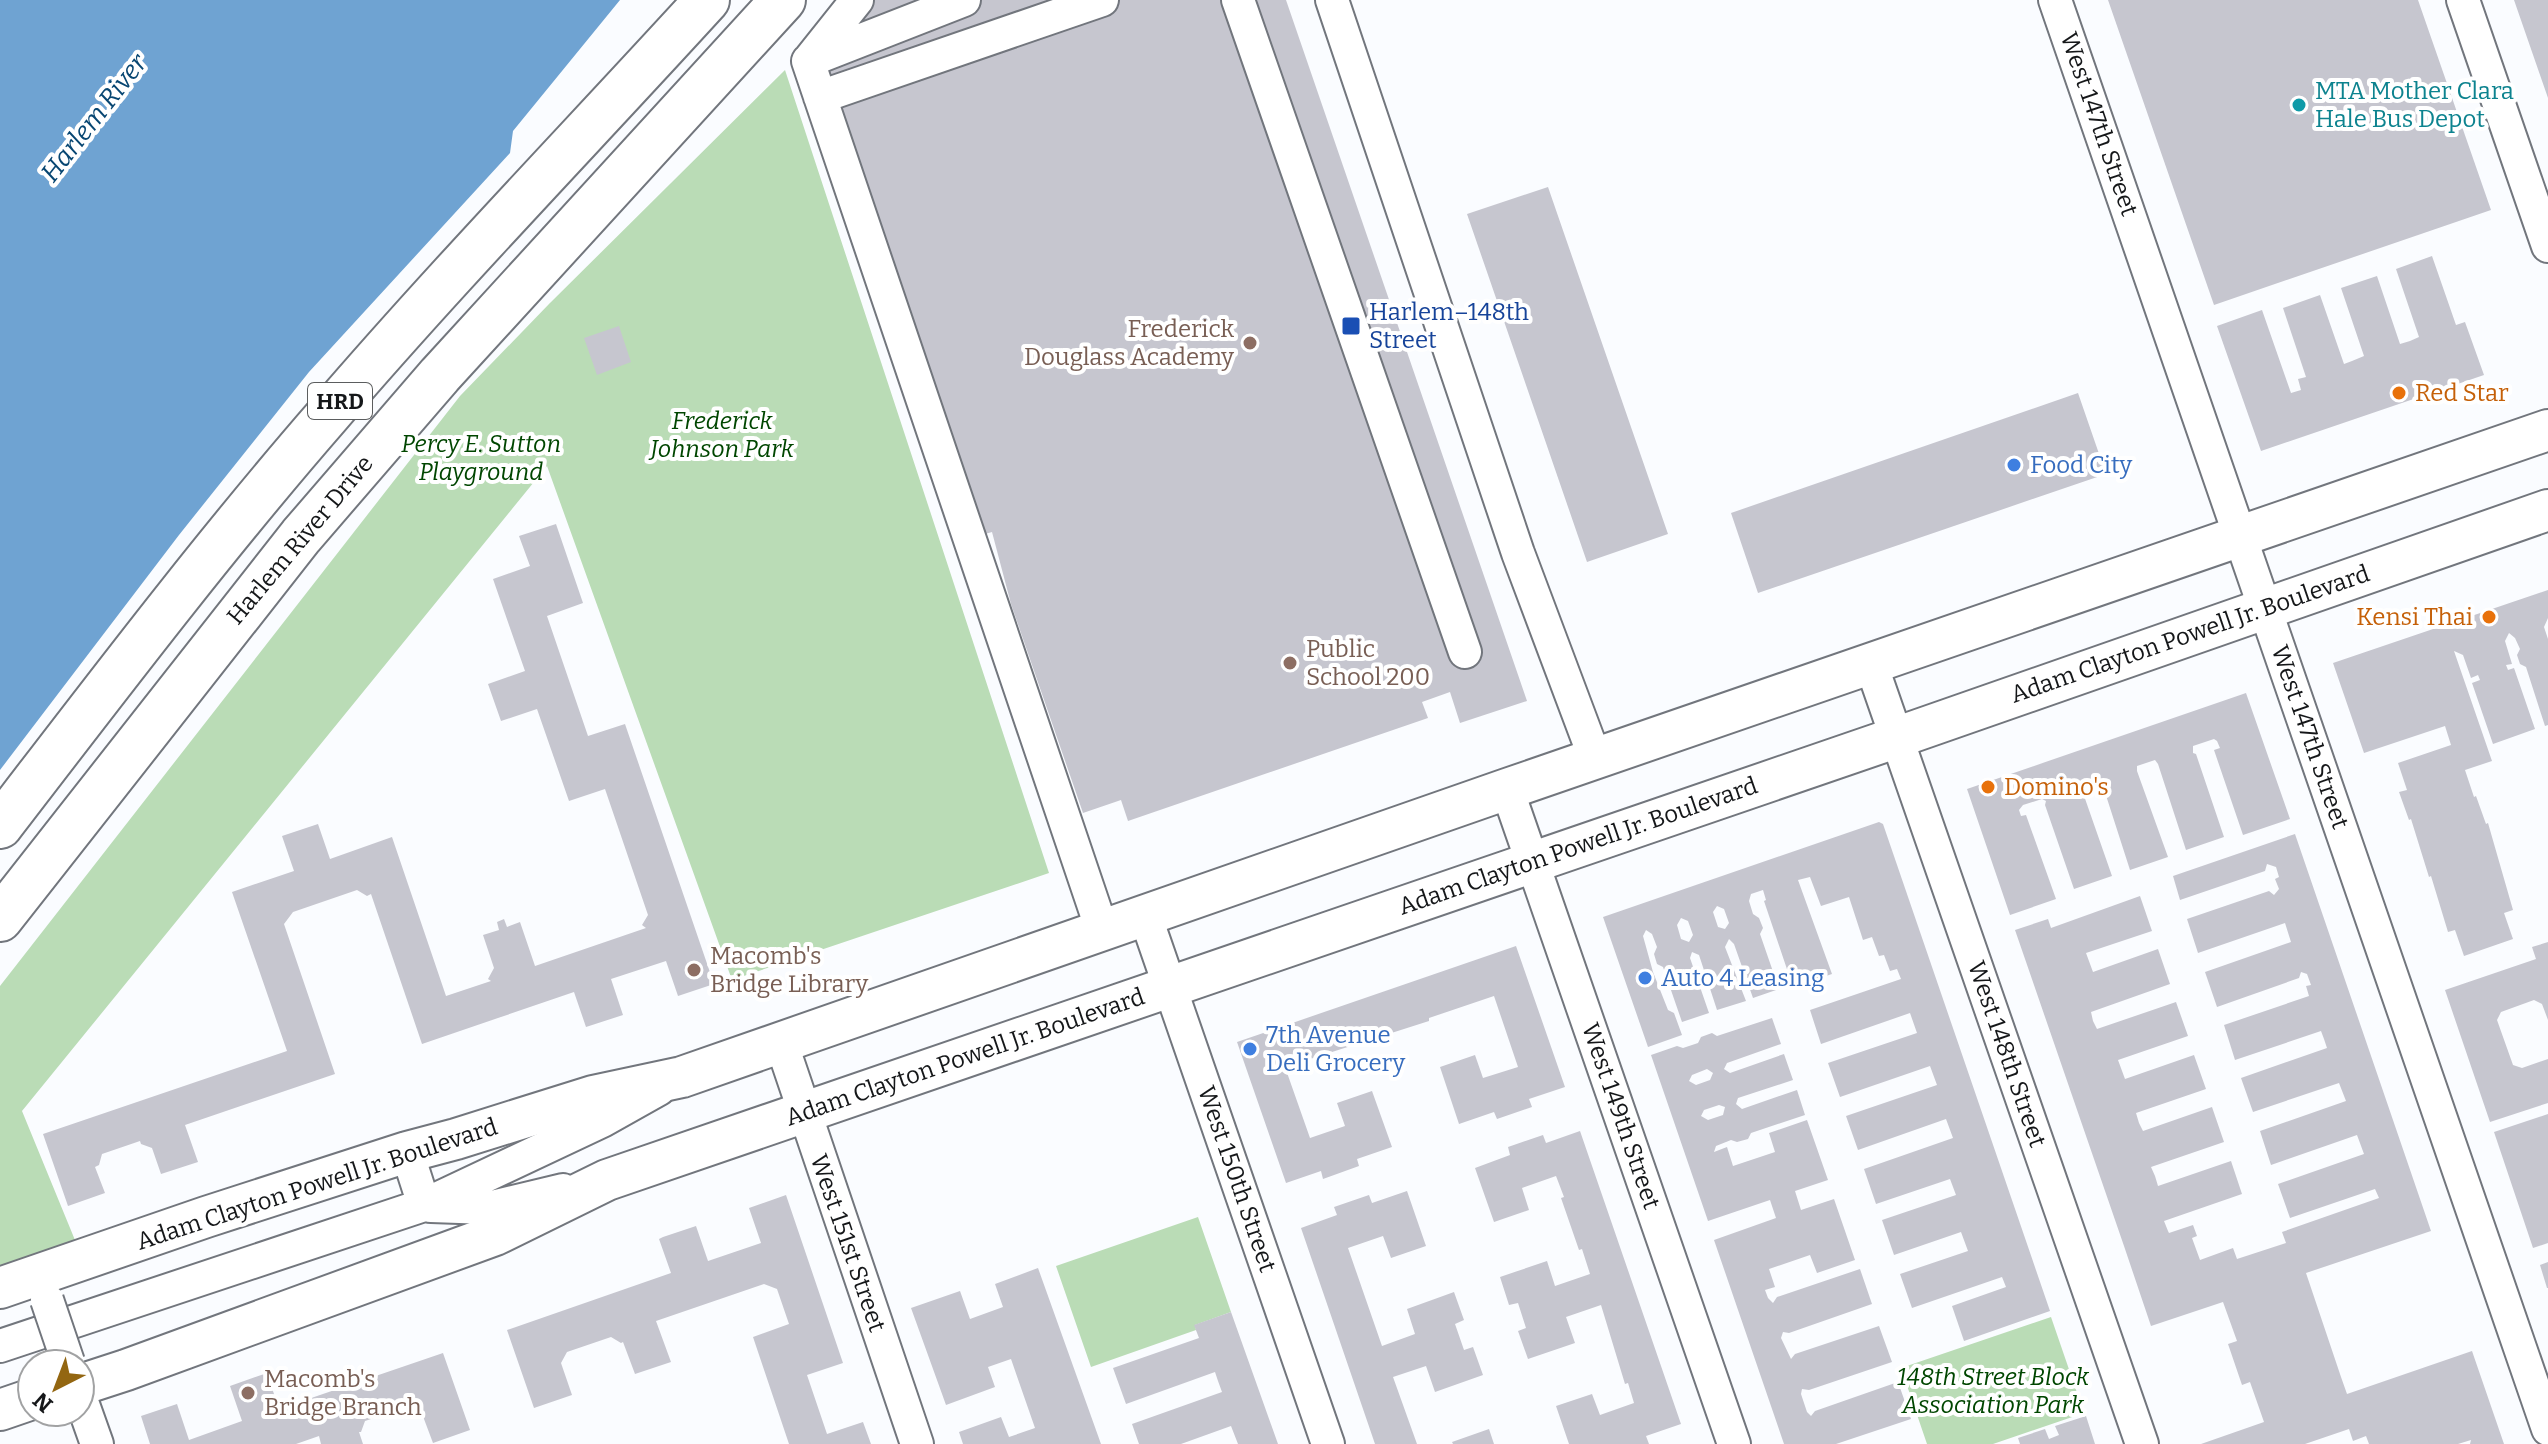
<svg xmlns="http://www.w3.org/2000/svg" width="2548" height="1444" viewBox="0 0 2548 1444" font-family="Bitter,serif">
<rect width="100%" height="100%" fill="#fafcff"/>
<path fill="#badcb6" d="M 785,70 L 1049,873 L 732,980 L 547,466 L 22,1111 L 77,1245 L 0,1268 L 0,986 L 460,396 L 549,304 Z
M 1198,1217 L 1231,1312 L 1195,1325 L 1196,1330 L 1091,1367 L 1056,1266 Z
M 2051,1317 L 2084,1413 L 1993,1444 L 1927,1444 L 1901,1368 Z"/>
<path fill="#6fa3d2" d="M 0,0 L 620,0 L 513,131 L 510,153 L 309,372 L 179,535 L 0,770 Z"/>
<path fill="#c6c6cf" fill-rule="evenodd" d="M 838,0 L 1286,0 L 1527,701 L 1460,723 L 1450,692 L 1422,702 L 1428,718 L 1128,821 L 1121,800 L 1083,813 L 1011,604 L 992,532 L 958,542 L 792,58 Z
M 2108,0 L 2418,0 L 2491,210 L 2214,305 Z
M 2514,0 L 2548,0 L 2548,98 Z
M 1548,187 L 1668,534 L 1587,562 L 1467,214 Z
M 2432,256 L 2456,325 L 2465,322 L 2484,375 L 2261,451 L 2217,326 L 2262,310 L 2291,393 L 2301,390 L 2298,379 L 2306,377 L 2283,308 L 2320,295 L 2344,364 L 2352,361 L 2364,356 L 2341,288 L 2377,276 L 2400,344 L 2410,341 L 2419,337 L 2396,269 Z
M 619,326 L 631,362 L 597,375 L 584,338 Z
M 2078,393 L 2106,474 L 1758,593 L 1731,513 Z
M 556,524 L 583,603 L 547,616 L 588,736 L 625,724 L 714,984 L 678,996 L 666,961 L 611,979 L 623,1015 L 586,1027 L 574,992 L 422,1044 L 371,894 L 367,896 L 357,890 L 293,912 L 284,924 L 335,1074 L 185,1125 L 198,1162 L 161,1174 L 152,1148 L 141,1144 L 140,1141 L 102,1154 L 99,1165 L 95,1167 L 105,1193 L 68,1206 L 43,1134 L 287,1051 L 232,892 L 294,871 L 282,836 L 318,824 L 330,859 L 392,837 L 446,996 L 491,981 L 488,979 L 494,968 L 483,935 L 499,930 L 497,922 L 504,919 L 507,927 L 520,922 L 535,966 L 646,928 L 642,925 L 648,915 L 605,789 L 569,801 L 537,709 L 501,721 L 488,684 L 525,671 L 493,579 L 530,566 L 519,536 Z
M 2548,590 L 2548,618 L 2544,627 L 2548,639 L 2548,725 L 2545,726 L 2526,667 L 2520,664 L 2517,655 L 2520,649 L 2515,638 L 2509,633 L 2505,641 L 2512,664 L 2506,665 L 2508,670 L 2514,668 L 2535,729 L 2493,744 L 2472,683 L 2480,680 L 2478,675 L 2471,678 L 2463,655 L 2454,651 L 2492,761 L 2465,770 L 2474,797 L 2476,796 L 2486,824 L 2488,823 L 2513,910 L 2504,913 L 2513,939 L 2464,956 L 2455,930 L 2448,932 L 2431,876 L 2429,877 L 2411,819 L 2409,820 L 2399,792 L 2407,790 L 2398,763 L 2451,745 L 2445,726 L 2364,753 L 2333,663 Z
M 2246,693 L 2290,819 L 2243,835 L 2214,750 L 2220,748 L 2217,741 L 2214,739 L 2193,746 L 2193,753 L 2196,754 L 2224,837 L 2186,850 L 2158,764 L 2155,760 L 2137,766 L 2137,771 L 2168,857 L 2130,870 L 2102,783 L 2098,780 L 2089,782 L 2081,786 L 2079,790 L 2082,790 L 2112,876 L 2074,889 L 2045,805 L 2046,801 L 2042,799 L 2023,805 L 2019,810 L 2021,816 L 2026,815 L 2056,899 L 2010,915 L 1967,789 Z
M 1879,822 L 1883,824 L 2050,1311 L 1964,1341 L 1952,1306 L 2006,1287 L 2002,1277 L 1912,1308 L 1900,1274 L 1968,1251 L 1961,1232 L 1894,1255 L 1882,1220 L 1956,1195 L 1950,1179 L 1876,1204 L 1864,1169 L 1953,1138 L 1946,1119 L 1858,1150 L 1846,1116 L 1937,1085 L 1930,1066 L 1840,1097 L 1828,1063 L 1917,1033 L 1910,1013 L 1821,1044 L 1810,1010 L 1901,979 L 1897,969 L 1890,971 L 1884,955 L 1879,956 L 1872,937 L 1863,940 L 1849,897 L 1821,906 L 1810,877 L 1798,880 L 1832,974 L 1793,987 L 1764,901 L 1766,900 L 1763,890 L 1751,894 L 1749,901 L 1753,914 L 1759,918 L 1763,928 L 1760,934 L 1779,989 L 1753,998 L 1734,944 L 1729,939 L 1725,947 L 1746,1001 L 1717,1010 L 1699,955 L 1692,952 L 1690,958 L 1709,1013 L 1682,1022 L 1663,967 L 1657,964 L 1654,954 L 1657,947 L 1652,934 L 1646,930 L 1643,936 L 1653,972 L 1668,1010 L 1674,1013 L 1682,1035 L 1648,1047 L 1603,917 ZM 1717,906 L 1724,909 L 1729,923 L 1725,929 L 1718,927 L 1713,912 ZM 1681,918 L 1688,921 L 1693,935 L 1689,942 L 1681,939 L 1677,925 Z
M 2295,834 L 2431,1231 L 2306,1273 L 2341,1377 L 2347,1394 L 2472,1351 L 2504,1444 L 2470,1444 L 2471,1440 L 2458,1444 L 2369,1444 L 2366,1436 L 2353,1441 L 2349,1429 L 2305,1444 L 2201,1444 L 2264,1422 L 2250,1382 L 2242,1385 L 2228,1344 L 2237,1341 L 2223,1302 L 2151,1326 L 2124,1246 L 2015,930 L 2048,919 L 2051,928 L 2140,896 L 2152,931 L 2086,953 L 2093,972 L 2158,949 L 2170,984 L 2091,1012 L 2093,1021 L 2097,1029 L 2176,1002 L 2188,1036 L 2118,1060 L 2125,1079 L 2194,1055 L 2206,1089 L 2136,1113 L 2139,1123 L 2143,1131 L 2212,1107 L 2224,1142 L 2151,1167 L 2155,1176 L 2158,1186 L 2231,1161 L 2242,1194 L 2164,1221 L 2168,1231 L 2169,1233 L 2193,1225 L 2197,1236 L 2192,1238 L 2200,1260 L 2233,1248 L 2237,1259 L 2286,1243 L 2282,1232 L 2379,1198 L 2375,1189 L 2290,1218 L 2278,1184 L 2364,1154 L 2357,1135 L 2271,1165 L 2260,1131 L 2346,1101 L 2339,1083 L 2253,1112 L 2241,1078 L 2327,1048 L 2324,1039 L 2321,1031 L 2235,1060 L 2224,1025 L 2309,996 L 2306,986 L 2311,985 L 2307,974 L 2301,972 L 2299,978 L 2217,1007 L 2205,972 L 2291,942 L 2285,923 L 2198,953 L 2187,919 L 2269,891 L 2274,895 L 2279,889 L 2275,879 L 2279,877 L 2276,867 L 2267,864 L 2265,871 L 2180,900 L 2173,876 Z
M 2548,942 L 2548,1020 L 2542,1004 L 2534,1000 L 2501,1012 L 2497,1020 L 2513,1065 L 2522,1068 L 2548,1059 L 2548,1103 L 2490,1122 L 2445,990 L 2536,959 L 2532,947 Z
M 1516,946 L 1565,1087 L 1529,1099 L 1532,1107 L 1497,1119 L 1494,1112 L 1459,1124 L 1440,1067 L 1475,1055 L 1483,1078 L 1518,1067 L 1494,996 L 1429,1018 L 1429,1021 L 1285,1067 L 1310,1138 L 1345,1126 L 1337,1103 L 1372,1091 L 1392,1147 L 1357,1159 L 1359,1166 L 1323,1179 L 1321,1171 L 1286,1183 L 1237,1042 Z
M 1772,1018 L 1781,1044 L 1727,1063 L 1724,1069 L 1730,1073 L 1784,1054 L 1793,1080 L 1738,1098 L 1736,1104 L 1742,1109 L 1797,1090 L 1805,1115 L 1751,1133 L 1748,1139 L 1737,1142 L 1731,1140 L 1716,1146 L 1714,1152 L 1727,1147 L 1733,1166 L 1775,1152 L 1769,1133 L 1807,1120 L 1828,1180 L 1795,1191 L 1801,1210 L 1834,1199 L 1855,1260 L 1817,1273 L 1810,1255 L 1769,1269 L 1775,1287 L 1765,1290 L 1768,1298 L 1773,1303 L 1777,1297 L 1860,1269 L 1872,1304 L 1789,1333 L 1783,1332 L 1781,1338 L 1791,1359 L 1795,1354 L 1879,1326 L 1892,1362 L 1809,1390 L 1802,1389 L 1801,1394 L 1807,1412 L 1811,1416 L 1815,1411 L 1898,1382 L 1911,1419 L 1836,1444 L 1784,1444 L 1714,1240 L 1776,1218 L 1770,1200 L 1708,1221 L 1651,1055 L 1677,1046 L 1683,1048 L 1698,1043 L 1701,1037 L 1712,1033 L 1717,1036 ZM 1707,1069 L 1713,1073 L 1710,1080 L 1696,1085 L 1689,1081 L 1692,1075 ZM 1719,1105 L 1725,1107 L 1723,1115 L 1708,1120 L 1701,1116 L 1704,1110 Z
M 2548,1114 L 2548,1243 L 2533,1248 L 2494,1132 Z
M 1580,1131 L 1681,1424 L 1646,1436 L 1649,1444 L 1569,1444 L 1556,1406 L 1592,1394 L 1600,1415 L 1634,1403 L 1628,1383 L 1625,1384 L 1601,1305 L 1566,1317 L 1575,1343 L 1528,1359 L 1518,1331 L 1526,1328 L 1518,1303 L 1509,1305 L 1500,1277 L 1547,1261 L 1555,1286 L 1590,1274 L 1582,1249 L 1579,1250 L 1561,1198 L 1564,1197 L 1556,1176 L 1522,1188 L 1529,1210 L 1494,1222 L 1475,1168 L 1510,1155 L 1508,1147 L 1543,1135 L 1546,1143 Z
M 1407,1191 L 1426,1246 L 1391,1258 L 1383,1236 L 1348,1248 L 1382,1346 L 1415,1334 L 1407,1309 L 1454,1292 L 1464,1320 L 1455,1324 L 1464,1350 L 1473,1347 L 1483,1375 L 1435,1392 L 1426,1366 L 1393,1377 L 1417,1444 L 1375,1444 L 1301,1228 L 1337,1215 L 1334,1207 L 1369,1195 L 1372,1203 Z
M 786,1195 L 843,1363 L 807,1375 L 827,1434 L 863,1422 L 871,1444 L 789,1444 L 753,1337 L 789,1324 L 777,1289 L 764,1284 L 656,1321 L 671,1362 L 635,1374 L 623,1342 L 621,1343 L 611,1337 L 567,1352 L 561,1363 L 572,1395 L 534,1408 L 507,1330 L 671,1273 L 659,1239 L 663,1237 L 696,1226 L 708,1261 L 761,1243 L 749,1208 Z
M 2548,1262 L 2548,1288 L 2547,1288 L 2540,1265 Z
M 1038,1268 L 1101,1444 L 963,1444 L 959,1432 L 1001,1417 L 1009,1437 L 1035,1428 L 1011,1359 L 988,1367 L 995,1387 L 946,1405 L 911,1308 L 960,1291 L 970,1319 L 1003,1307 L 995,1284 Z
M 1231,1312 L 1278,1444 L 1238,1444 L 1231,1426 L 1181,1444 L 1139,1444 L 1132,1424 L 1222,1392 L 1218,1381 L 1215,1372 L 1126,1404 L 1113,1368 L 1199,1338 L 1194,1325 Z
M 443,1353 L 470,1430 L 433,1443 L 421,1411 L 410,1406 L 365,1421 L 361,1432 L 359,1432 L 363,1444 L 321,1444 L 319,1436 L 296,1444 L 150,1444 L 141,1416 L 177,1404 L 189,1440 L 242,1421 L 230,1386 L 267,1373 L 279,1409 Z
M 2086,1416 L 2095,1444 L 2020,1444 L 2018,1438 L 2045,1429 L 2049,1439 L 2059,1435 L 2055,1426 Z
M 1489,1429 L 1494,1444 L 1453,1444 L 1452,1442 Z"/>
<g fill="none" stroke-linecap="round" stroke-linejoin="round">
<defs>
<path id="minor" d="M 964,0 L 808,61 L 1102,930
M 1238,0 L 1465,652
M 1332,0 L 1518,553 L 1595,758
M 2055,0 L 2548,1429
M 2463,0 L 2548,246
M 810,59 L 857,0
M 820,97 L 1102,0
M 1871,664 L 2142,1444
M 1507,789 L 1734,1444
M 1145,915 L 1328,1444
M 781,1042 L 917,1444
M 407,1152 L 424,1205
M 431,1206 L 488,1208 L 563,1190
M 0,1346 L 424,1205 L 602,1121 L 659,1089
M 80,1396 L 97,1444"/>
<path id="major" d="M 0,1288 L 206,1217 L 407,1152 L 456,1139 L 593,1096 L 682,1077 L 1507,789 L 2548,430
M 80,1385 L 126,1370 L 495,1235 L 607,1180 L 1898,737 L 2548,510
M 0,1410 L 32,1399"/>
<path id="highway" d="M 0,826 C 107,687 213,547 328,415 C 450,273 581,138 707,0
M 0,919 L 301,536 L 440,375 L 783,0"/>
</defs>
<use href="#minor" stroke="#72767d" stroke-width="36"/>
<use href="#major" stroke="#72767d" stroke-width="44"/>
<use href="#highway" stroke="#72767d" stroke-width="48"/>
<use href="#minor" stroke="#fff" stroke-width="32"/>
<use href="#major" stroke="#fff" stroke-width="40"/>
<use href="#highway" stroke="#fff" stroke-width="44"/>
<defs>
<path id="minor-bridge" d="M 47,1300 L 68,1362"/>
</defs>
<use href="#minor-bridge" stroke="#72767d" stroke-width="36" stroke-linecap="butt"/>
<use href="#minor-bridge" stroke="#fff" stroke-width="32"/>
</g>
<circle fill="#0f9aa8" stroke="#fff" stroke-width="3" cx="2299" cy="105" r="8"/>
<rect fill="#1a4fb4" stroke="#fff" stroke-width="3" x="1341" y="316" width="20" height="20" rx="4"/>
<g fill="#8d6e63" stroke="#fff" stroke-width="3">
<circle cx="1250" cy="343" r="8"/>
<circle cx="1290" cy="663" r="8"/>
<circle cx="694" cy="970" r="8"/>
<circle cx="248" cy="1393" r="8"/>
</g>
<g fill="#e8710a" stroke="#fff" stroke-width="3">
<circle cx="2399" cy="393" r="8"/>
<circle cx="2489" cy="617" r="8"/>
<circle cx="1988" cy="787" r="8"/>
</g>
<g fill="#3f7fe0" stroke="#fff" stroke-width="3">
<circle cx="2014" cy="465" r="8"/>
<circle cx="1645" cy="978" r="8"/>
<circle cx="1250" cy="1049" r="8"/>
</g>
<g text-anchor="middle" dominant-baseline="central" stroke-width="8" stroke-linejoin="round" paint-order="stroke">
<rect fill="#fff" stroke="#5b5d5e" stroke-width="2" x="308" y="383" width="64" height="36" rx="6"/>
<g font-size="22" font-weight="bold" fill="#151719">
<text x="340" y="401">HRD</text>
</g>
<g font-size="24" fill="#0d838f" stroke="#fff" text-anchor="start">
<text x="2315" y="91">MTA Mother Clara<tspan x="2315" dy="28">Hale Bus Depot</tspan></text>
</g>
<g font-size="24" fill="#151719" stroke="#fff">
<text transform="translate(2099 124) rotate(71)">West 147th Street</text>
<text transform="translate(300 540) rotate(-50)">Harlem River Drive</text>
<text transform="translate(2190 634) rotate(-19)">Adam Clayton Powell Jr. Boulevard</text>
<text transform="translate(2310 737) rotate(71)">West 147th Street</text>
<text transform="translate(1578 846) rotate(-19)">Adam Clayton Powell Jr. Boulevard</text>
<text transform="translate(2007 1054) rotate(71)">West 148th Street</text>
<text transform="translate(965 1057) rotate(-19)">Adam Clayton Powell Jr. Boulevard</text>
<text transform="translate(1621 1116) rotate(71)">West 149th Street</text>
<text transform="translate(1237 1179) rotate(71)">West 150th Street</text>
<text transform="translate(317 1184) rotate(-18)">Adam Clayton Powell Jr. Boulevard</text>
<text transform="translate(848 1243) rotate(71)">West 151st Street</text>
</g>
<g font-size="24" fill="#164399" stroke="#fff" text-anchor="start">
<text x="1369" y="312">Harlem–148th<tspan x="1369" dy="28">Street</tspan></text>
</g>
<g font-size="24" fill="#785e54" stroke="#fff" text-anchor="start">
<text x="1234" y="329" text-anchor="end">Frederick<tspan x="1234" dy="28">Douglass Academy</tspan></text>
<text x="1306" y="649">Public<tspan x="1306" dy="28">School 200</tspan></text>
<text x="710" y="956">Macomb's<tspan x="710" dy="28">Bridge Library</tspan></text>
<text x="264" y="1379">Macomb's<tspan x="264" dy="28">Bridge Branch</tspan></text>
</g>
<g font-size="24" fill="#c56008" stroke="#fff" text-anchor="start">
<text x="2415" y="393">Red Star</text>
<text x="2473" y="617" text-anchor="end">Kensi Thai</text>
<text x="2004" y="787">Domino's</text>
</g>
<g font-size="24" font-style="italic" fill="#004600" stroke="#fff">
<text x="722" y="421">Frederick<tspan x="722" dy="28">Johnson Park</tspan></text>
<text x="481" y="444">Percy E. Sutton<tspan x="481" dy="28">Playground</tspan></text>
<text x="1993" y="1377">148th Street Block<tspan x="1993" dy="28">Association Park</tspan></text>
</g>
<g font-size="24" fill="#366cbe" stroke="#fff" text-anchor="start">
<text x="2030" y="465">Food City</text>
<text x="1661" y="978">Auto 4 Leasing</text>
<text x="1266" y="1035">7th Avenue<tspan x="1266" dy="28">Deli Grocery</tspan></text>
</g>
<g font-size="26" font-style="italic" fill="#074672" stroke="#fff">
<text transform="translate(94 118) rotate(-52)">Harlem River</text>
</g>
</g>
<g transform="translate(56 1388) rotate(222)"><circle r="38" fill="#ffffff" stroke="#a1a2a3" stroke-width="2"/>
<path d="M0-6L14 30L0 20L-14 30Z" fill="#936611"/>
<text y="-12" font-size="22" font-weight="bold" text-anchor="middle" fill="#151719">N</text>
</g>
</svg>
